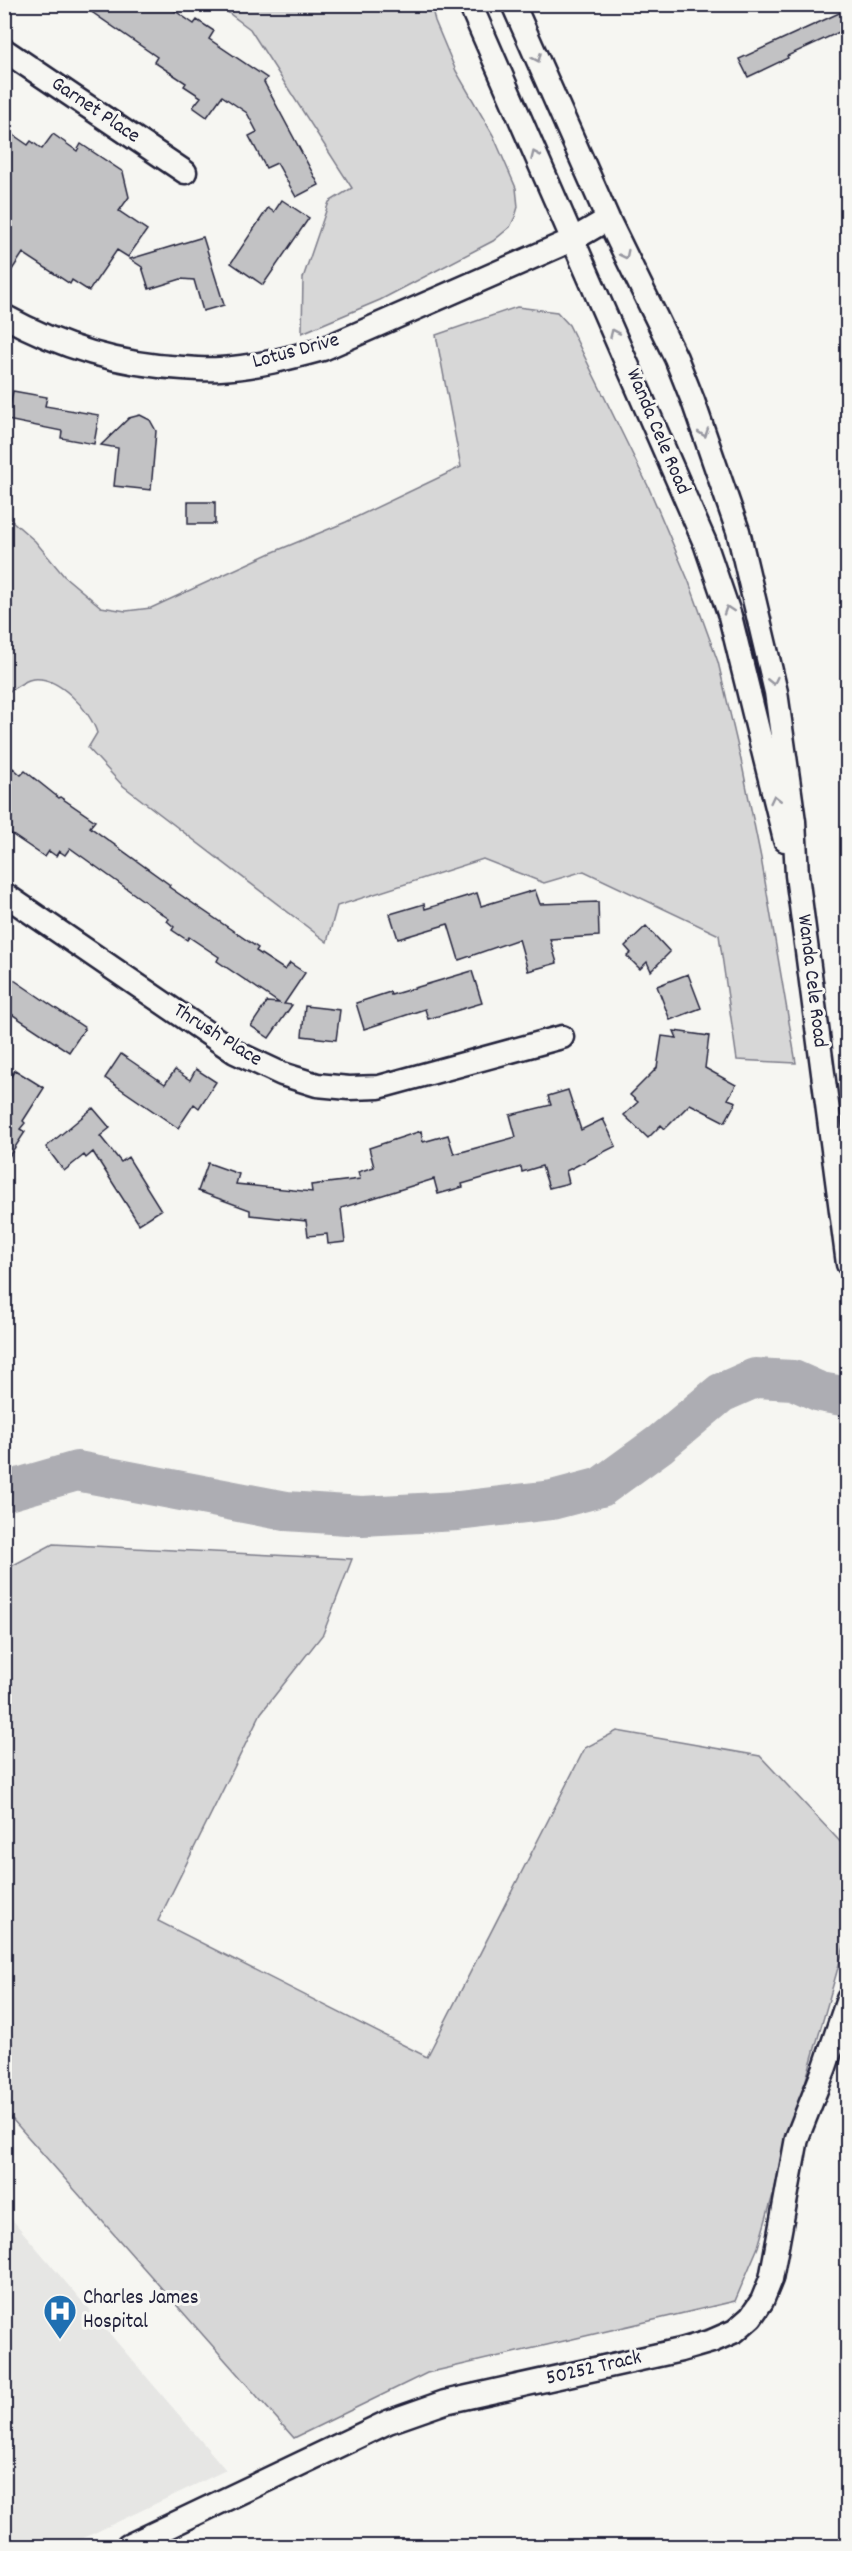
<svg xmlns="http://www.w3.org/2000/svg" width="852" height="2551" viewBox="0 0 852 2551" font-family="Dekko,sans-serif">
<rect width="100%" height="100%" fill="#f6f6f2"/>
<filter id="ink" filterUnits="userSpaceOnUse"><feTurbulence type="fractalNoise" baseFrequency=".0167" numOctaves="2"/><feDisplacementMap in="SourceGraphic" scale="12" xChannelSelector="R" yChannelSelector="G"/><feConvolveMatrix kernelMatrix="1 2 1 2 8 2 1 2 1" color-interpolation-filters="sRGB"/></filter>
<g filter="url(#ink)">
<path fill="#e6e6e4" d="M 4,2210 L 226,2470 L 67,2546 L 5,2546 Z"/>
<path fill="#d7d7d7" stroke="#7c7c89" stroke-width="1.5" d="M 218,5 L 431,5 L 435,21 L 456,71 L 493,135 L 516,188 L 518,207 L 515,217 L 510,227 L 493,241 L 380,300 L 302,333 L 303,278 L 329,202 L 352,188 L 250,29 Z
M 517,307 L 557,312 L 569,325 L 648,486 L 689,582 L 718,662 L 741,760 L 761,858 L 796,1063 L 737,1060 L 719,935 L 584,871 L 544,883 L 483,859 L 337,906 L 327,942 L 122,785 L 88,748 L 97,733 C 91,711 56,672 29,680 C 21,683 12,690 5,694 L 5,515 L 35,541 L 64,576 L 101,607 L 126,611 L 151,608 L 271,553 L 346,522 L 461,467 L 436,335 Z
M 53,1544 L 352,1559 L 323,1634 L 261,1713 L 158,1921 L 427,2057 L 585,1748 L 617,1731 L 760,1756 L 847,1849 L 848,1933 L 758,2247 L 735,2301 L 427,2373 L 294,2438 L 5,2111 L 4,1570 Z"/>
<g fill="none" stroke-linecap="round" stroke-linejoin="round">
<path stroke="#adadb3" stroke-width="40" d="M 4,1492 L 77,1471 L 286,1511 L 362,1516 L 458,1511 L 552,1500 L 601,1487 L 660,1444 L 721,1393 L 755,1378 L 793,1380 L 820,1392 L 848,1397"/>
</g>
<path fill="#c2c2c4" stroke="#22223b" stroke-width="1.5" d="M 80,4 L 165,4 L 194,24 L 197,20 L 214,31 L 209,39 L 267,78 L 264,82 L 319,185 L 296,197 L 277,163 L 266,168 L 249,136 L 257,132 L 247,113 L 222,96 L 207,117 L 193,107 L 201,97 L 184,86 L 186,83 L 154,62 L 157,57 Z
M 848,9 L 848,28 L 787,56 L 788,58 L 748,77 L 739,59 Z
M 12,134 L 28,145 L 31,141 L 42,149 L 53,134 L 77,151 L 81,144 L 123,172 L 129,197 L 119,211 L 147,230 L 128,257 L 117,250 L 89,291 L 72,280 L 70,284 L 23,253 L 4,282 L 4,145 Z
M 282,200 L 309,218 L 263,285 L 231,263 L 268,208 L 274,212 Z
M 203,237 L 224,305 L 203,311 L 194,280 L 181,279 L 149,289 L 142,267 L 130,259 Z
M 13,391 L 47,397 L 45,406 L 99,415 L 94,444 L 61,438 L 62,431 L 7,420 Z
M 140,415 L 150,420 L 156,431 L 151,490 L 114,486 L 118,448 L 101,445 L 129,418 Z
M 188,502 L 215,502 L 215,524 L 188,524 Z
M 13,768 L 21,775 L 25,771 L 59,798 L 60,797 L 95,821 L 90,827 L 170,885 L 169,887 L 258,948 L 256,951 L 285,970 L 290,963 L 305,973 L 284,1004 L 292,1005 L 269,1038 L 251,1026 L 267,1002 L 279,1003 L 217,961 L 219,957 L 189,937 L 187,940 L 172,930 L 174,927 L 167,921 L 169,919 L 70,848 L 65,855 L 59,851 L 56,856 L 49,851 L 45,857 L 4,829 L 4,779 Z
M 535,890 L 540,904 L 598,902 L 599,936 L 550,939 L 557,963 L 528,971 L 519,939 L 459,960 L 448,924 L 398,939 L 390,914 L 424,904 L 425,909 L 477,893 L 481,906 Z
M 646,926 L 670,952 L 651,971 L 647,962 L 640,969 L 627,956 L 631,953 L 625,946 Z
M 472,971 L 482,1003 L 428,1019 L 425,1009 L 364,1029 L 356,1003 L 390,992 L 391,995 Z
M 688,974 L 701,1008 L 670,1020 L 657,986 Z
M 11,978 L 85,1028 L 69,1052 L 4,1009 L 4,987 Z
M 305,1006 L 340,1010 L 336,1040 L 302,1036 Z
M 674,1031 L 709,1036 L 705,1068 L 736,1085 L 728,1099 L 736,1102 L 725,1122 L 690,1104 L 665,1129 L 661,1125 L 648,1138 L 624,1115 L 638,1102 L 630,1095 L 657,1068 L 662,1036 L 677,1038 Z
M 121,1054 L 165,1084 L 175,1070 L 190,1080 L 196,1069 L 216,1082 L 199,1108 L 194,1104 L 178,1128 L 105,1078 Z
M 15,1070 L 44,1088 L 23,1121 L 25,1123 L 20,1129 L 25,1132 L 4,1164 L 4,1087 Z
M 568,1090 L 581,1130 L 603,1119 L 616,1146 L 566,1171 L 569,1183 L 549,1188 L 542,1166 L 522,1172 L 521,1167 L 462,1184 L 463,1187 L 438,1194 L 434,1179 L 341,1208 L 345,1242 L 328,1244 L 327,1234 L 308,1236 L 306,1221 L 250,1215 L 250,1210 L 198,1191 L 208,1163 L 239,1174 L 236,1184 L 312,1192 L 311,1185 L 360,1179 L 358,1172 L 374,1167 L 369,1148 L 421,1131 L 423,1142 L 448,1135 L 454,1154 L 516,1137 L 510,1115 L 551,1105 L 548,1096 Z
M 93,1108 L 110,1128 L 100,1136 L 121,1162 L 128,1157 L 161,1210 L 139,1224 L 93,1152 L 86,1158 L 84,1155 L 64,1171 L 46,1147 Z"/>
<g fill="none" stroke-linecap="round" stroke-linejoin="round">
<defs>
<path id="minor" d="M 470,4 L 705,543 L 730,616 L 785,840
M 513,4 L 608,219 L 676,358 L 693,401 L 738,531 L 776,692 L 794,821 L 797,875 L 848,1264
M 4,50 L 185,172
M 4,316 C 60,347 120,365 183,368 C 195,369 208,370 220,369 C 255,367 290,358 323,349 L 572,240 L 608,219
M 4,894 L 235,1052 L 282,1074 L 317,1085 L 349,1088 L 379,1087 L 562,1037
M 128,2546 L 388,2422 L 445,2402 L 681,2350 L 712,2341 L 735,2331 L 751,2317 L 762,2301 L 771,2279 L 797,2138 L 825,2067 L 848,1999"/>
</defs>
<use href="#minor" stroke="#22223b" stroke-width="27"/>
<use href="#minor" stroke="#f6f6f2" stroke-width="22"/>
</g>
<defs><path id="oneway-chevron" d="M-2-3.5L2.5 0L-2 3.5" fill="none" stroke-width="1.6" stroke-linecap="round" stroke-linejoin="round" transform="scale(1.5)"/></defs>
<g stroke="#9797a0">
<use href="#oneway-chevron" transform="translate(537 58) rotate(66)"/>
<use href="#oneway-chevron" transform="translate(535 155) rotate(-114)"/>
<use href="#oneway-chevron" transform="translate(625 255) rotate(64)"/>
<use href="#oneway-chevron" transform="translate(614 333) rotate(-114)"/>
<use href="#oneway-chevron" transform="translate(704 433) rotate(71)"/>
<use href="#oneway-chevron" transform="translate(728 610) rotate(-108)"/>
<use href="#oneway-chevron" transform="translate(773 681) rotate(77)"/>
<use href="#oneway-chevron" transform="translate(775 799) rotate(-103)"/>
</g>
</g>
<defs>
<symbol id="hospital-pin" viewBox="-11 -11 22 30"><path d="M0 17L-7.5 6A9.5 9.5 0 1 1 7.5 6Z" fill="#1f6fb2" stroke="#f6f6f2"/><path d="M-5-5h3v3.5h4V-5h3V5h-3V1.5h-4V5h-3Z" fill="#fff"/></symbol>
</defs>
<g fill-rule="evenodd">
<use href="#hospital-pin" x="41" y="2292" width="38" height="52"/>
</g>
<g text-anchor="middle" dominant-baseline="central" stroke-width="6" stroke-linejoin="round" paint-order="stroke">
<g font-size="21" fill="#22223b" stroke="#f6f6f2">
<text transform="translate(95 111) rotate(34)">Garnet Place</text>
<text transform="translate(296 352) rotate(-15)">Lotus Drive</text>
<text transform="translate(657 432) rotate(67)">Wanda Cele Road</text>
<text transform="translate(811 981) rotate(83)">Wanda Cele Road</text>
<text transform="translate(217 1036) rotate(32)">Thrush Place</text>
<text transform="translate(594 2369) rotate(-13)">50252 Track</text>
</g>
<g font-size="21" fill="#22223b" stroke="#f6f6f2" text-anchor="start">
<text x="83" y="2299">Charles James<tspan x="83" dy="24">Hospital</tspan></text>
</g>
</g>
<rect width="852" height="2551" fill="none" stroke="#f6f6f2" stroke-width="24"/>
<rect x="12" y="12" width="828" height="2527" fill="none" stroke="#22223b" stroke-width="2" filter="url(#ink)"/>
</svg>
